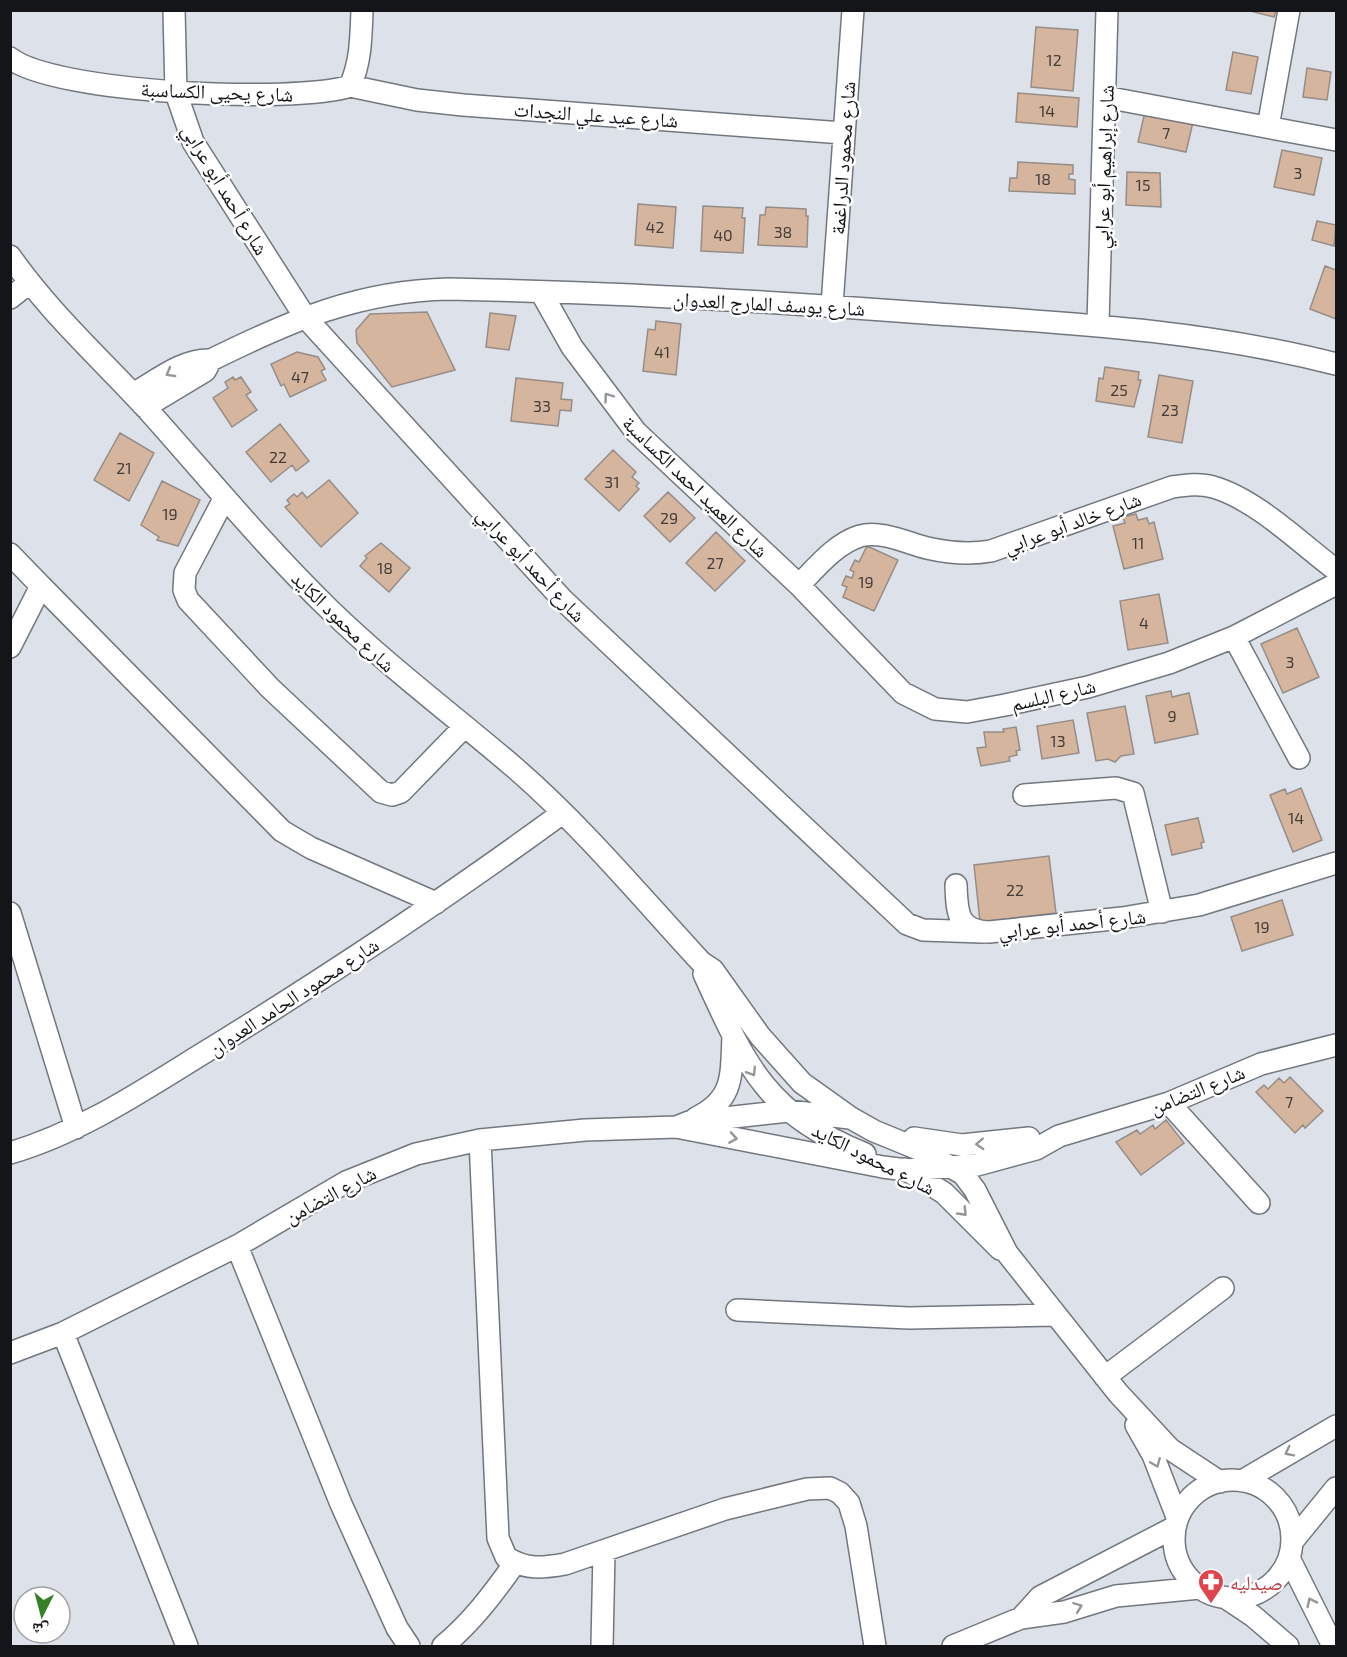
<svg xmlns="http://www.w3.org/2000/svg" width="1347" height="1657" viewBox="0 0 1347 1657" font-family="'Exo 2','Noto Naskh Arabic',sans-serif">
<rect width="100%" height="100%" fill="#dce1ea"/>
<path fill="#d6b59e" stroke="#968d87" stroke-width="1.5" d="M 1246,10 L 1276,10 L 1274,17 Z
M 1036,27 L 1078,30 L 1073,91 L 1031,87 Z
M 1233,52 L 1258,57 L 1251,94 L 1226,90 Z
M 1307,68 L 1331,72 L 1327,100 L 1303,97 Z
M 1018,93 L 1079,98 L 1077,127 L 1016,122 Z
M 1145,112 L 1193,122 L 1186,152 L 1138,142 Z
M 1282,150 L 1322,158 L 1314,195 L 1274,187 Z
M 1018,162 L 1073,165 L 1073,174 L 1069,174 L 1069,179 L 1075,180 L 1075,194 L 1009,191 L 1010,178 L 1017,178 Z
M 1127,172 L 1160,173 L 1161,207 L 1126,205 Z
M 638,204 L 676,207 L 673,248 L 635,245 Z
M 703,206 L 743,208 L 742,218 L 745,218 L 743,253 L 701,251 Z
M 766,207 L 806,209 L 806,216 L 808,216 L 807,247 L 758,245 L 760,215 L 765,215 Z
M 1317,221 L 1336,225 L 1334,246 L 1312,240 Z
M 1325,266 L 1336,270 L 1336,319 L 1310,309 Z
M 427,312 L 455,370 L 392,387 L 357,343 L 356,330 L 370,314 Z
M 490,313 L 516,316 L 509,350 L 486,347 Z
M 656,321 L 681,324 L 676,375 L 643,371 L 648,329 L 655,330 Z
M 297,352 L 318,357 L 325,369 L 321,371 L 326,380 L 290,397 L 284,384 L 281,386 L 271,364 Z
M 1105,367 L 1139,372 L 1138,380 L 1141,380 L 1134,407 L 1096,401 L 1099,378 L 1103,379 Z
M 1159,375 L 1193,381 L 1182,443 L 1148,437 Z
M 233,377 L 235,380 L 241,377 L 251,392 L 246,395 L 257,410 L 232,427 L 213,398 L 228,388 L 225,382 Z
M 516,378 L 563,383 L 561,399 L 572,400 L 571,411 L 560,410 L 558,426 L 511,421 Z
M 280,424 L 309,461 L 296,471 L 292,465 L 271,482 L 246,452 Z
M 120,433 L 154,453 L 129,501 L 94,480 Z
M 613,450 L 636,472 L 632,477 L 639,483 L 636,486 L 639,489 L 619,511 L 585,479 Z
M 329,480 L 358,513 L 321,547 L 285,507 L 290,504 L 287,500 L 294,494 L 297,497 L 302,492 L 307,498 Z
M 162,481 L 200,500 L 178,546 L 157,540 L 159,537 L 141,525 Z
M 668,492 L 695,518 L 670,542 L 644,516 Z
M 1136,514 L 1138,520 L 1147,518 L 1149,524 L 1154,522 L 1163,559 L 1124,569 L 1113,526 L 1125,523 L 1123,517 Z
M 716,532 L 745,561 L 715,591 L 686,563 Z
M 381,543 L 410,568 L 389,592 L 360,566 L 367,558 L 365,556 Z
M 867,546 L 898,560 L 874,611 L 843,597 L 847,587 L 842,585 L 846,576 L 852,578 L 854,572 L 850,570 L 855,560 L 859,562 Z
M 1159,594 L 1168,643 L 1128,650 L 1120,601 Z
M 1297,628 L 1319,677 L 1283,693 L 1261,644 Z
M 1171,691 L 1172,697 L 1189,693 L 1198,734 L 1155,743 L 1146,696 Z
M 1125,706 L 1134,754 L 1121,756 L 1115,762 L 1108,759 L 1096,761 L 1087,713 Z
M 1073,720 L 1079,753 L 1042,759 L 1037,726 Z
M 1016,727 L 1020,750 L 1016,751 L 1017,755 L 1009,757 L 1010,761 L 981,766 L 977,748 L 986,747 L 984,732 L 1004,732 L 1003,729 Z
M 1301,788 L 1322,840 L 1293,852 L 1270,795 L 1285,789 L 1287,794 Z
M 1198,818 L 1204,842 L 1201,843 L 1202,848 L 1172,855 L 1165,825 Z
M 1049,856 L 1056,913 L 980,922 L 974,865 Z
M 1282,900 L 1293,935 L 1242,951 L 1231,917 Z
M 1290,1077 L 1323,1111 L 1305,1128 L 1303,1125 L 1295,1133 L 1256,1092 L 1264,1085 L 1268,1089 L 1279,1078 L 1284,1083 Z
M 1166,1120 L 1184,1143 L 1141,1175 L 1116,1142 L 1137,1130 L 1140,1134 L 1153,1125 L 1155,1129 Z"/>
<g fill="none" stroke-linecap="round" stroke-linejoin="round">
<defs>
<path id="minor" d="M 174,10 L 176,93 L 193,142 L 305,317 L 563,600 L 907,924 L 923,930 L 982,932
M 10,58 C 53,93 296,104 350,86 C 361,62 361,37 362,10
M 350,86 L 417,100 L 463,105 L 843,133
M 1105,97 L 1336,140
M 1268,127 L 1289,10
M 10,256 C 49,312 100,358 146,408 C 207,476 264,546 330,610 C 389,667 453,715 515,768 C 582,826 641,897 701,962 L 713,970 L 760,1036 L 802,1083 L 851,1118 L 874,1131 L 923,1151 L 963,1174 L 975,1190 L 1007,1253 L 1118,1393 L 1170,1449 L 1220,1482
M 541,292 L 572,347 L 636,432 L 799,585 L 903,693 L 935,709 L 967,712 L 1005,705 L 1088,687 L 1169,663 L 1234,637 L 1336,584
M 10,298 L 29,283
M 832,305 L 853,10
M 1098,323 L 1107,10
M 133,394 C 156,381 184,358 211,360 C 290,321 358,291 449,289 C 607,292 766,301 924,313 C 1064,323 1199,329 1336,364
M 145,407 L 205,371 L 211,360
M 224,499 L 185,573 L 184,590 L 188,600 L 270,688 L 381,792 L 392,795 L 401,792 L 464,727
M 10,554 L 41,586 L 10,647
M 799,585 C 817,567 835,544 860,536 C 881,530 907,543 927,548 C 949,553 969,555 991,551 L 1172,487 C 1186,485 1200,483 1213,487 C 1256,499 1301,544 1336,570
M 41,586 L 282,831 L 311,848 L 436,903
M 1234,637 L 1299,758
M 1024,795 L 1116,788 L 1133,793 L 1162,912
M 956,885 C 957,912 957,931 989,932 L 1122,918 L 1199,905 L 1336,863
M 10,913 L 76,1128
M 704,974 C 746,1066 766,1114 865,1154
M 1169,1103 L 1259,1203
M 696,1118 C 735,1099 731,1075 733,1036
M 679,1126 L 689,1122 L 788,1111 L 850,1118
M 914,1138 L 962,1145 L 1029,1138
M 480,1140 L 498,1538 L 506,1557 C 526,1570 543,1568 565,1564 L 725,1509 L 807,1489 L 830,1488 L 840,1493 L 849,1503 L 856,1526 L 875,1646
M 10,1153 C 85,1131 149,1086 215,1046 C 333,973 449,896 561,814
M 905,1169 L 944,1193 L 1000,1249
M 237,1246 L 341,1504 L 397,1628 L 409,1646
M 737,1310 L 909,1318 L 1056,1315
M 63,1333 L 187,1646
M 10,1353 L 63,1333 L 237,1246 L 346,1182 L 416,1154 L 480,1140 L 585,1130 L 676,1127 L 883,1167 L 906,1170 L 977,1165 L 1036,1149 L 1059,1136 L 1169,1103 L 1261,1064 L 1336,1045
M 1105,1377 L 1223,1288
M 1136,1425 L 1153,1455 L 1177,1517
M1174 1539a59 59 0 1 1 118 0a59 59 0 1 1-118 0Z
M 1242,1481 L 1336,1426
M 1292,1542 L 1336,1488
M 1289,1558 L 1333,1646
M 1226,1598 L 1253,1616 L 1288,1646
M 1021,1618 L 1040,1597 L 1173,1528
M 443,1646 C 472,1622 493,1594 515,1563
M 602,1646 L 604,1552
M 953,1646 L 1021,1618 L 1064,1612 L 1116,1596 L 1200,1588"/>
</defs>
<use href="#minor" stroke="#72777f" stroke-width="24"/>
<use href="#minor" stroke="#fff" stroke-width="21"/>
</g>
<defs><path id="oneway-chevron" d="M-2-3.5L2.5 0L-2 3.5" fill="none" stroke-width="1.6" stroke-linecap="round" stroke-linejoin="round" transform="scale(1.5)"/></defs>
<g stroke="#959697">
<use href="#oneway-chevron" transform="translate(170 373) rotate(150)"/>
<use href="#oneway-chevron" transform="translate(608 397) rotate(-126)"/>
<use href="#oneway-chevron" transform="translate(752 1072) rotate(58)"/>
<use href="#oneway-chevron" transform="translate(733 1138) rotate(9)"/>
<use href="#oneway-chevron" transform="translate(980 1144) rotate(177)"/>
<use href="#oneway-chevron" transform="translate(963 1212) rotate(46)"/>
<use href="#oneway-chevron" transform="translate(1289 1452) rotate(153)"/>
<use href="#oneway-chevron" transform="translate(1156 1463) rotate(68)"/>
<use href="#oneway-chevron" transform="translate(1311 1602) rotate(-116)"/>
<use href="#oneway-chevron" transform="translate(1078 1607) rotate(-21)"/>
</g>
<defs>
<symbol id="pharmacy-pin" viewBox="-11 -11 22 30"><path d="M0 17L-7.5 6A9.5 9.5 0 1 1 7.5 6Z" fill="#e0444e" stroke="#fff"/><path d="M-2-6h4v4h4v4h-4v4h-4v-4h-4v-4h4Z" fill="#fff"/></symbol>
</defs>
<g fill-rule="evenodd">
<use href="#pharmacy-pin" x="1196" y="1567" width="30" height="40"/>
</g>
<g text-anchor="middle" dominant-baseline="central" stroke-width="5" stroke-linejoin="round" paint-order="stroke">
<g font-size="16" fill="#443d3a">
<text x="1054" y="59">12</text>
<text x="1047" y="110">14</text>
<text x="1166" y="132">7</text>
<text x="1298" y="172">3</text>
<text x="1043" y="178">18</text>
<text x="1143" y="184">15</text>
<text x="655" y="226">42</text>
<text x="783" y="231">38</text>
<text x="723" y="234">40</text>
<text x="662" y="351">41</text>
<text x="300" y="376">47</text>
<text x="1119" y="389">25</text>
<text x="542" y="405">33</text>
<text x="1170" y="409">23</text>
<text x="278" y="456">22</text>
<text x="124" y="467">21</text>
<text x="612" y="481">31</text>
<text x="170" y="513">19</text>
<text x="669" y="517">29</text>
<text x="1138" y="542">11</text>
<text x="715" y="562">27</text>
<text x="385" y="567">18</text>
<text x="866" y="581">19</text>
<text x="1144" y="622">4</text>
<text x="1290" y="661">3</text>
<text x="1172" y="715">9</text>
<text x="1058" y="740">13</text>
<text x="1296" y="817">14</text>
<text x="1015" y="889">22</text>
<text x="1262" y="926">19</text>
<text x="1289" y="1101">7</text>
</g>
<g font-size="20" fill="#131518" stroke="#fff">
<text transform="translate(217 91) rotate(2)">شارع يحيى الكساسبة</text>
<text transform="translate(596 114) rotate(4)">شارع عيد علي النجدات</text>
<text transform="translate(842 158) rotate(-86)">شارع محمود الدراغمة</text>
<text transform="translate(1103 167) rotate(-88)">شارع إبراهيم أبو عرابي</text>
<text transform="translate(226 189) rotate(59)">شارع أحمد أبو عرابي</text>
<text transform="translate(769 303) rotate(3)">شارع يوسف المارج العدوان</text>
<text transform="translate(696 486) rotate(44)">شارع العميد احمد الكساسبة</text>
<text transform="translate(1072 522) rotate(-20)">شارع خالد أبو عرابي</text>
<text transform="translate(532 564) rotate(47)">شارع أحمد أبو عرابي</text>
<text transform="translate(344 621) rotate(44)">شارع محمود الكايد</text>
<text transform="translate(1053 694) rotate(-13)">شارع البلسم</text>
<text transform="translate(1072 923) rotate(-6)">شارع أحمد أبو عرابي</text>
<text transform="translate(293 996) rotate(-33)">شارع محمود الحامد العدوان</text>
<text transform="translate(1197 1089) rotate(-22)">شارع التضامن</text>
<text transform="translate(874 1158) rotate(27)">شارع محمود الكايد</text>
<text transform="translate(330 1194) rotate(-28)">شارع التضامن</text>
</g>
<g font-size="20" fill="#be3a42" stroke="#fff" text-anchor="start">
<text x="1230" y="1582">صيدليه</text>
</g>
</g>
<rect width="1347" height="1657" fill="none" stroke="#131518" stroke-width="24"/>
<g transform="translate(42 1615) rotate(186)"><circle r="28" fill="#ffffff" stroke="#a1a1a3" stroke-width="1.5"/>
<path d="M0-4.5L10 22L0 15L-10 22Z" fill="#368027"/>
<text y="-9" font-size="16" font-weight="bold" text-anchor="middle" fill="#131518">ش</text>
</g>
</svg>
